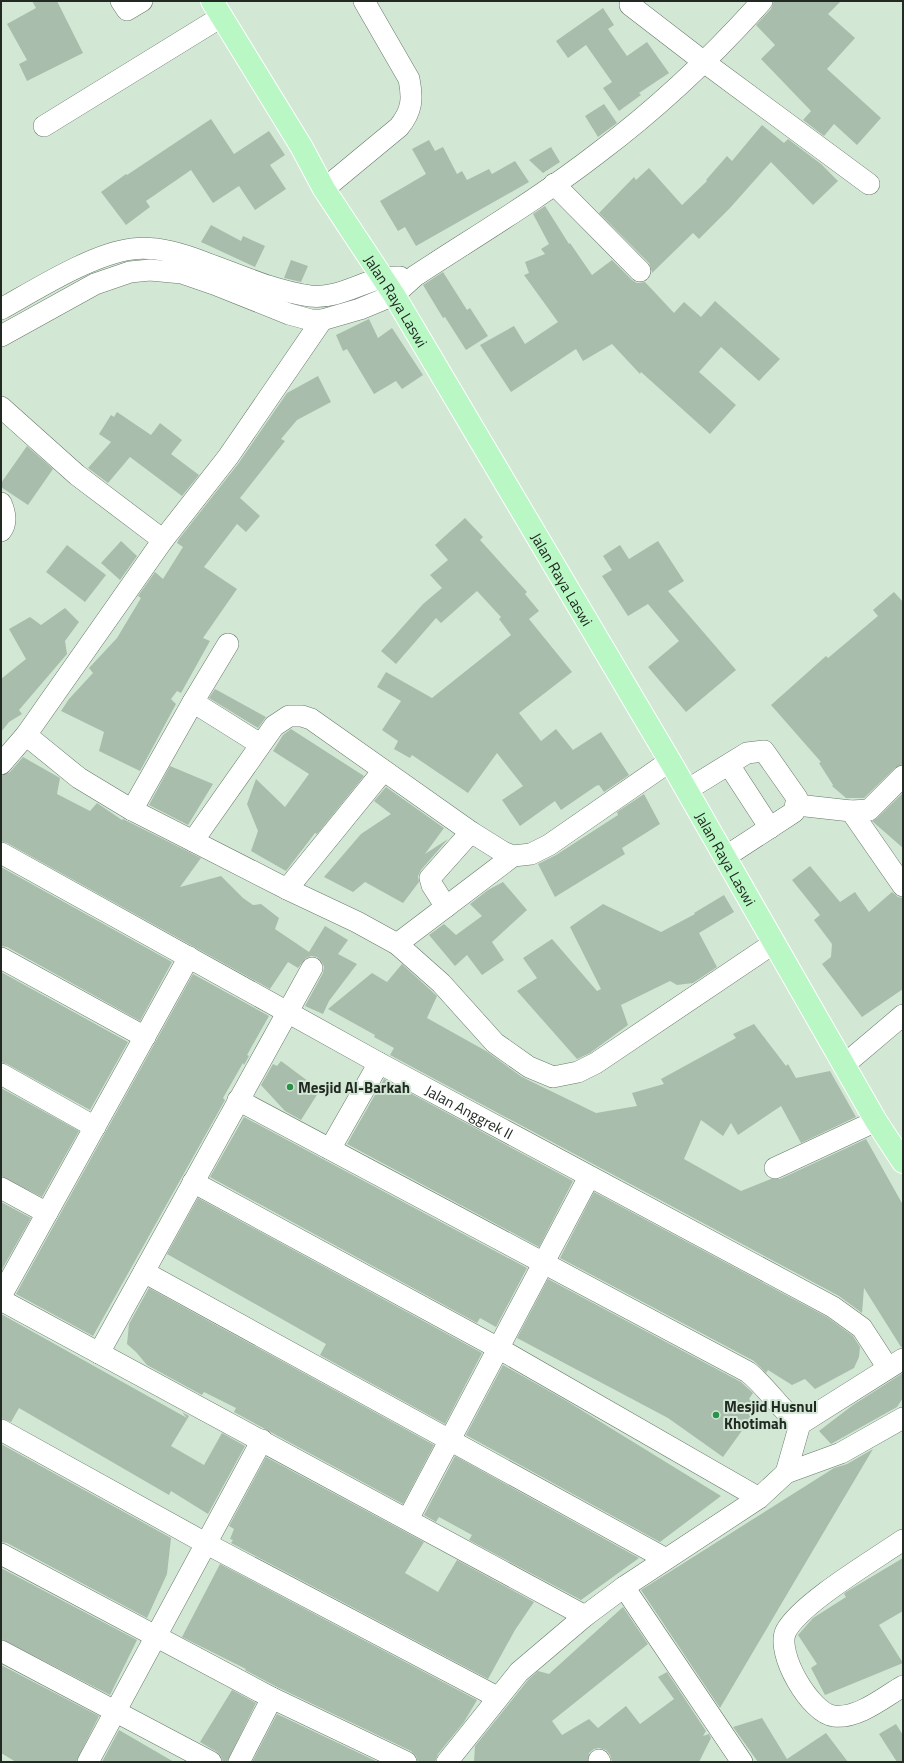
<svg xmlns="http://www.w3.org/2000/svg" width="904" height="1763" viewBox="0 0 904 1763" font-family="'Titillium Web',sans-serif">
<rect width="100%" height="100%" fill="#d2e8d5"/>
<path fill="#a8bdab" d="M 32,1 L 57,1 L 83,53 L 27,81 L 19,64 L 27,60 L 7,24 L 36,8 Z
M 774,1 L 841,1 L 828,14 L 855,38 L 827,69 L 881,118 L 857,145 L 834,124 L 824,136 L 803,120 L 811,111 L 761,59 L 775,45 L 756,25 L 771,9 Z
M 603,8 L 614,25 L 608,29 L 627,56 L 647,42 L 669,73 L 639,93 L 641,95 L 619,111 L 603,88 L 612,82 L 586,45 L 568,58 L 556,41 Z
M 604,104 L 617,123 L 598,137 L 585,116 Z
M 211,119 L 234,154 L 269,131 L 285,155 L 270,165 L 286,189 L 255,210 L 239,186 L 213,203 L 191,170 L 146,201 L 150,207 L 126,225 L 101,192 L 126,174 L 127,175 Z
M 762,125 L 784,143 L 788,139 L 821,164 L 838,181 L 813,205 L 771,162 L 730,208 L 699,239 L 693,233 L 652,273 L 651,268 L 649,263 L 599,213 L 634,177 L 636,180 L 649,168 L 682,205 L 707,181 L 706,180 L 727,156 L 732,161 Z
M 429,140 L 435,151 L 443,147 L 457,174 L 462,171 L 467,180 L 489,169 L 492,174 L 515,161 L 529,182 L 416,246 L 405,227 L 398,231 L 380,201 L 426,174 L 412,149 Z
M 551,147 L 560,162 L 543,173 L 529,160 Z
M 545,206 L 569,244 L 570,243 L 592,275 L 612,260 L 632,280 L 637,283 L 645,282 L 674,313 L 684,302 L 701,317 L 715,301 L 780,359 L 759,381 L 721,347 L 699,372 L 736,405 L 710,434 L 641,372 L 640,374 L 612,344 L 583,361 L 576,349 L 511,392 L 480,345 L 514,326 L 525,344 L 558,322 L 524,275 L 529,273 L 525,262 L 545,254 L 541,249 L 549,244 L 533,214 Z
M 211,225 L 241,241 L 243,236 L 265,246 L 255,267 L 201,242 Z
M 291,260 L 308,266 L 301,282 L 284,278 Z
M 443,272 L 467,310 L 470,308 L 488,336 L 466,350 L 445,317 L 443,318 L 423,285 Z
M 369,319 L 378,338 L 392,328 L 423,375 L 402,389 L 396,381 L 374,394 L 347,349 L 343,351 L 336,335 Z
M 318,376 L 331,402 L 297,420 L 281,439 L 285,441 L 240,498 L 260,516 L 246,532 L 237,524 L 204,567 L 237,589 L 203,638 L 210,641 L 181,693 L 177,691 L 171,699 L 176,704 L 140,771 L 99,751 L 104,732 L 61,711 L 69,699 L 93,673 L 89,668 L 117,638 L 141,598 L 138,596 L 155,572 L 163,579 L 183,547 L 177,543 L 179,539 L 238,464 L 287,393 Z
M 117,412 L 151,435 L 160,423 L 182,440 L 171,454 L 199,475 L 182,496 L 130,457 L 108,483 L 88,468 L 111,442 L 99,434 L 111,415 L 114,417 Z
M 27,446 L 53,469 L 28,505 L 1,487 L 1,483 Z
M 465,518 L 483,537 L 480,540 L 527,592 L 525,594 L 539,611 L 529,619 L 572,672 L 519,713 L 541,741 L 556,729 L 573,750 L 601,732 L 629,775 L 604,792 L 599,785 L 596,786 L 561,810 L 555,801 L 520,826 L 502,800 L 523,786 L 497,753 L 468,793 L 412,755 L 410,758 L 394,749 L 398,741 L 382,730 L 401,701 L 377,687 L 386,672 L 432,698 L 511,635 L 499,619 L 501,617 L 477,591 L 441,623 L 436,618 L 396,664 L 381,651 L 423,604 L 442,588 L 430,575 L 448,560 L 435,545 Z
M 121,541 L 137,556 L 120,580 L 101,563 Z
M 658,541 L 684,581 L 668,591 L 736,670 L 686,712 L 648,667 L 679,641 L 648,604 L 628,616 L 602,576 L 612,570 L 603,556 L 620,545 L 629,559 Z
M 67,545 L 106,575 L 85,602 L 46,572 Z
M 894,592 L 903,602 L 903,764 L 895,768 L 864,798 L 846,798 L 832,786 L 833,785 L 819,763 L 821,762 L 771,705 L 826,656 L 828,658 L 878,616 L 873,610 Z
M 65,608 L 79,622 L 65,641 L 67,654 L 19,710 L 22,714 L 9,722 L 1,732 L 1,679 L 26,659 L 9,629 L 30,617 L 41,625 Z
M 215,689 L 266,717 L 258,728 L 209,698 Z
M 291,729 L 364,776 L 317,834 L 315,833 L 286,871 L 251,851 L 258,831 L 247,804 L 256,779 L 285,807 L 309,774 L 273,751 L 283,735 Z
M 23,757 L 60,778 L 57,794 L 90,811 L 97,803 L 122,820 L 123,819 L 201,858 L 180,887 L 221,876 L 243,898 L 253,905 L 261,904 L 279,918 L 275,929 L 309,952 L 325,926 L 348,940 L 338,954 L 357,964 L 329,1001 L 323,1014 L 305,1006 L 323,973 L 324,967 L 322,962 L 317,957 L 311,956 L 306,958 L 298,968 L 288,962 L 270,989 L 7,843 L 1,841 L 1,776 L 10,772 Z
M 170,766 L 213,784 L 188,825 L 149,805 Z
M 386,787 L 444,828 L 425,854 L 448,839 L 421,870 L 418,876 L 419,882 L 403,903 L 365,882 L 353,892 L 324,877 L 361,834 L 391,814 L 374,801 Z
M 903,793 L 903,848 L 872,821 L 877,818 Z
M 644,794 L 660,824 L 622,848 L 625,854 L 555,897 L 538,864 L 556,855 L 618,815 L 617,812 Z
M 810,866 L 840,902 L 855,892 L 869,912 L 892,892 L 898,897 L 903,898 L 903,989 L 862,1017 L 822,964 L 831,957 L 832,944 L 814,920 L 820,915 L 792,880 Z
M 1,867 L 172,962 L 140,1021 L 7,947 L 1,946 Z
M 503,882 L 527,910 L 492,942 L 504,960 L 482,975 L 467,955 L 455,966 L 429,935 L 444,924 L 456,935 L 482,916 L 470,904 L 488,890 Z
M 724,895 L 734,912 L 699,933 L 717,967 L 693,983 L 677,985 L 670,981 L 621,1005 L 628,1025 L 590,1053 L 577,1059 L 517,991 L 537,978 L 523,958 L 552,939 L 597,991 L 601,989 L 570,927 L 603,904 L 661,932 L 695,914 L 694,913 Z
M 402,964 L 437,996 L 427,1018 L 486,1051 L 522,1077 L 596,1113 L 637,1106 L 632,1093 L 664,1084 L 661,1079 L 736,1038 L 733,1034 L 754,1024 L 786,1066 L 788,1064 L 796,1078 L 830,1071 L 856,1117 L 801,1143 L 781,1106 L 738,1135 L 731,1123 L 723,1136 L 701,1120 L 684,1159 L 741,1191 L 771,1179 L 780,1179 L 866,1139 L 903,1205 L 903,1347 L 901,1347 L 864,1288 L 862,1313 L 839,1296 L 390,1055 L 394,1048 L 374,1037 L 375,1035 L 328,1009 L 372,973 L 387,982 Z
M 1,972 L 128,1042 L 90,1110 L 7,1064 L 1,1062 Z
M 193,974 L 269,1016 L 247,1055 L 249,1056 L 244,1065 L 243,1063 L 223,1098 L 225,1100 L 93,1336 L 16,1294 Z
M 281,1061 L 320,1090 L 301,1120 L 285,1111 L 261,1085 L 273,1064 L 277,1066 Z
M 384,1079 L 573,1181 L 539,1247 L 347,1144 Z
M 1,1088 L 79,1131 L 42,1197 L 1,1176 Z
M 244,1117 L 527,1268 L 496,1327 L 480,1318 L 477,1323 L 210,1177 Z
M 594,1192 L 827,1317 L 853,1336 L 860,1347 L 859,1357 L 854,1368 L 815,1389 L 805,1379 L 792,1385 L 768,1370 L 766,1373 L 754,1361 L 560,1258 Z
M 198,1198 L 482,1353 L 445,1424 L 320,1355 L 326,1344 L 167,1254 Z
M 1,1202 L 31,1218 L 1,1271 Z
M 548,1279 L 741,1382 L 753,1393 L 749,1399 L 759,1407 L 723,1457 L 668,1418 L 517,1338 Z
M 149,1288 L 434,1445 L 403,1504 L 234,1412 L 236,1408 L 204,1392 L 202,1395 L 147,1365 L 136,1352 L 127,1344 L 129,1324 Z
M 1,1314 L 187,1418 L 182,1412 L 189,1416 L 171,1446 L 204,1465 L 222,1433 L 245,1446 L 208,1514 L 171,1491 L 169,1495 L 19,1408 L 11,1422 L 1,1418 Z
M 503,1365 L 565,1400 L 721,1496 L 660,1542 L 466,1435 Z
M 903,1373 L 903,1398 L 897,1407 L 831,1444 L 819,1431 L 853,1405 Z
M 1,1444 L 171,1538 L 167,1574 L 147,1618 L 7,1543 L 1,1542 Z
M 873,1449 L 783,1601 L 720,1708 L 641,1590 L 834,1468 L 847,1464 Z
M 455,1456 L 639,1558 L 581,1600 L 469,1540 L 472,1535 L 439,1517 L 436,1522 L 424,1515 Z
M 266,1457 L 424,1542 L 405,1573 L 438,1592 L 457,1560 L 534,1602 L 515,1630 L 488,1679 L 231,1543 L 233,1540 L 230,1539 L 234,1529 L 229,1526 Z
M 903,1558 L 903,1611 L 879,1625 L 903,1663 L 825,1695 L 811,1668 L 817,1664 L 798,1635 L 813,1618 L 846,1597 L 844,1594 L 846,1592 Z
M 220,1564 L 477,1700 L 464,1722 L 438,1754 L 435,1762 L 418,1762 L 416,1756 L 411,1751 L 277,1687 L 245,1670 L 246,1669 L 182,1637 Z
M 1,1568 L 137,1640 L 110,1695 L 1,1639 Z
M 623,1607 L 648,1644 L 552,1721 L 562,1735 L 589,1719 L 598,1728 L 626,1706 L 640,1724 L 674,1699 L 658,1677 L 667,1672 L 706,1731 L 703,1736 L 709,1734 L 711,1738 L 699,1762 L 612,1762 L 610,1755 L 606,1750 L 599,1748 L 594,1749 L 589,1753 L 588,1762 L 474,1762 L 475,1746 L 528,1680 L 538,1671 L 549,1674 Z
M 1,1665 L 99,1716 L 76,1762 L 16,1762 L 1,1753 Z
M 232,1690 L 256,1703 L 227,1762 L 223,1762 L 221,1756 L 217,1752 L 200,1742 Z
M 277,1714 L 378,1762 L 252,1762 Z
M 762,1718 L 787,1759 L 826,1733 L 848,1762 L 758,1762 L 733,1727 Z
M 896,1724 L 903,1735 L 903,1762 L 897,1762 L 879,1734 Z
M 119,1730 L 174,1762 L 102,1762 Z"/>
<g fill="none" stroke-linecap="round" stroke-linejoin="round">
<defs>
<g id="minor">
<path d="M 121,1 L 127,10 L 142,1"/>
<path d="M 630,5 L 704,62 L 869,184"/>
<path d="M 44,126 L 221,17"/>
<path d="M 554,184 L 640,271"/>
<path d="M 324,189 L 399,127 C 412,111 413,99 409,79 L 364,1"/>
<path d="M 1,309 C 37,289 92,254 132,249 C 158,246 183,254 206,263 C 239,275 274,291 310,296 C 336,299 358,284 382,278 C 388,277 395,277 400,277"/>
<path d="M 322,320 L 228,457 L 163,540 L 26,735 L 79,778 L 132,810 L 193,841 L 274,726 L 289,716 L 302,716 L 311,719 L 471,832 L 503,852 L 513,856 L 531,854 L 549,845 L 670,761"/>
<path d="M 1,336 L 95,284 L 130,272 L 150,270 L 182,273 L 214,284 L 289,314 L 311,320 L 322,320 L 360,309 L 394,295 L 415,276 C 476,236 540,198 598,153 C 658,108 712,57 762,1"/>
<path d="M 1,407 L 77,475 L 163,540"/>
<path d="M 1,503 C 5,512 7,523 1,531"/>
<path d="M 193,702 L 260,744"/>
<path d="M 1,764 L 26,735"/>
<path d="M 729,765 L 770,828"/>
<path d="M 687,790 L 747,753 L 764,751 L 797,798 L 794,812 L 725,857"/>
<path d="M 797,805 L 851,811 L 869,810 L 903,776"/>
<path d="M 132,810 L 193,702 L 228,644"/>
<path d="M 851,811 L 903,886"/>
<path d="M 193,841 L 287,889 L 357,922 L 397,944 L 441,983 L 495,1043 L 529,1067 L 553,1077 L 578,1072 L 596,1063 L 774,943"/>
<path id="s1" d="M 1,853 L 379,1063 L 833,1307 L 862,1328 L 888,1368"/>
<path d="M 287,889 L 383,771"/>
<path d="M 446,907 L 432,885 L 430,878 L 471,832"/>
<path d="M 397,944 L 513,856"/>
<path d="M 1,958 L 145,1037"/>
<path d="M 844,1065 L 903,1015"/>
<path d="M 1,1074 L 95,1127"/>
<path d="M 238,1100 L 748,1372 C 769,1389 779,1409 800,1424"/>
<path d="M 330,1149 L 379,1063"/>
<path d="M 775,1168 L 876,1121"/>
<path d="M 193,1182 L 498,1348 L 759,1498"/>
<path d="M 1,1188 L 47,1213"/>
<path d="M 144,1272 L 666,1559"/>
<path d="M 1,1296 L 189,957"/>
<path d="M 1,1300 L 585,1616 L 624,1587 L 759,1498 L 786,1473 L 841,1453 L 903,1418"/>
<path d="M 99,1353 L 312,968"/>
<path d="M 1,1430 L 207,1544 L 497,1697"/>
<path d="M 786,1473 L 800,1424 L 903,1359"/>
<path d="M 408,1519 L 589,1177"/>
<path d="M 903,1540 C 874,1560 801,1603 786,1631 C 775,1653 811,1714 834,1716 C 858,1719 884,1697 903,1686"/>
<path d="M 1,1554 L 272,1698 L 406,1762"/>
<path d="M 624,1587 L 742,1762"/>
<path d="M 1,1651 L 211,1762"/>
<path d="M 599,1760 L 600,1762"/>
<path d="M 88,1762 L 262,1440"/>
<path d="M 239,1762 L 272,1698"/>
<path d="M 447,1762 L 519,1672 L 585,1616"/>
</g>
<g id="major">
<path id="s2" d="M 212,1 L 301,146 L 324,189 L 394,295 L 670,761 L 876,1121 L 903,1162"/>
</g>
</defs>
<use href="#minor" stroke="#667968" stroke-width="22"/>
<use href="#major" stroke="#fff" stroke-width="24"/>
<use href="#minor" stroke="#fff" stroke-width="21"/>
<use href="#major" stroke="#b9f7c5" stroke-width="22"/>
</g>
<g fill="#2b9249" stroke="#d2e8d5" stroke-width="1.5">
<circle cx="290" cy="1087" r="4"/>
<circle cx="716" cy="1415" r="4"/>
</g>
<g text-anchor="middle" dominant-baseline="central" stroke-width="4" stroke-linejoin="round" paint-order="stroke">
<g font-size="15" fill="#212922" stroke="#d2e8d5">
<text stroke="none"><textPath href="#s2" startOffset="352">Jalan Raya Laswi</textPath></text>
<text stroke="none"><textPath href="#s2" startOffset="676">Jalan Raya Laswi</textPath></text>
<text stroke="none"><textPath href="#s2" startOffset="1000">Jalan Raya Laswi</textPath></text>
<text stroke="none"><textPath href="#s1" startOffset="535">Jalan Anggrek II</textPath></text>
</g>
<g font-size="15" font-weight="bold" fill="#212922" stroke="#d2e8d5" text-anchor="start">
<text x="298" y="1087">Mesjid Al-Barkah</text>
<text x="724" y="1406">Mesjid Husnul<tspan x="724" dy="17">Khotimah</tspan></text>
</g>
</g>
<rect width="904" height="1763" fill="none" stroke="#212922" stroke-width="4"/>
</svg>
